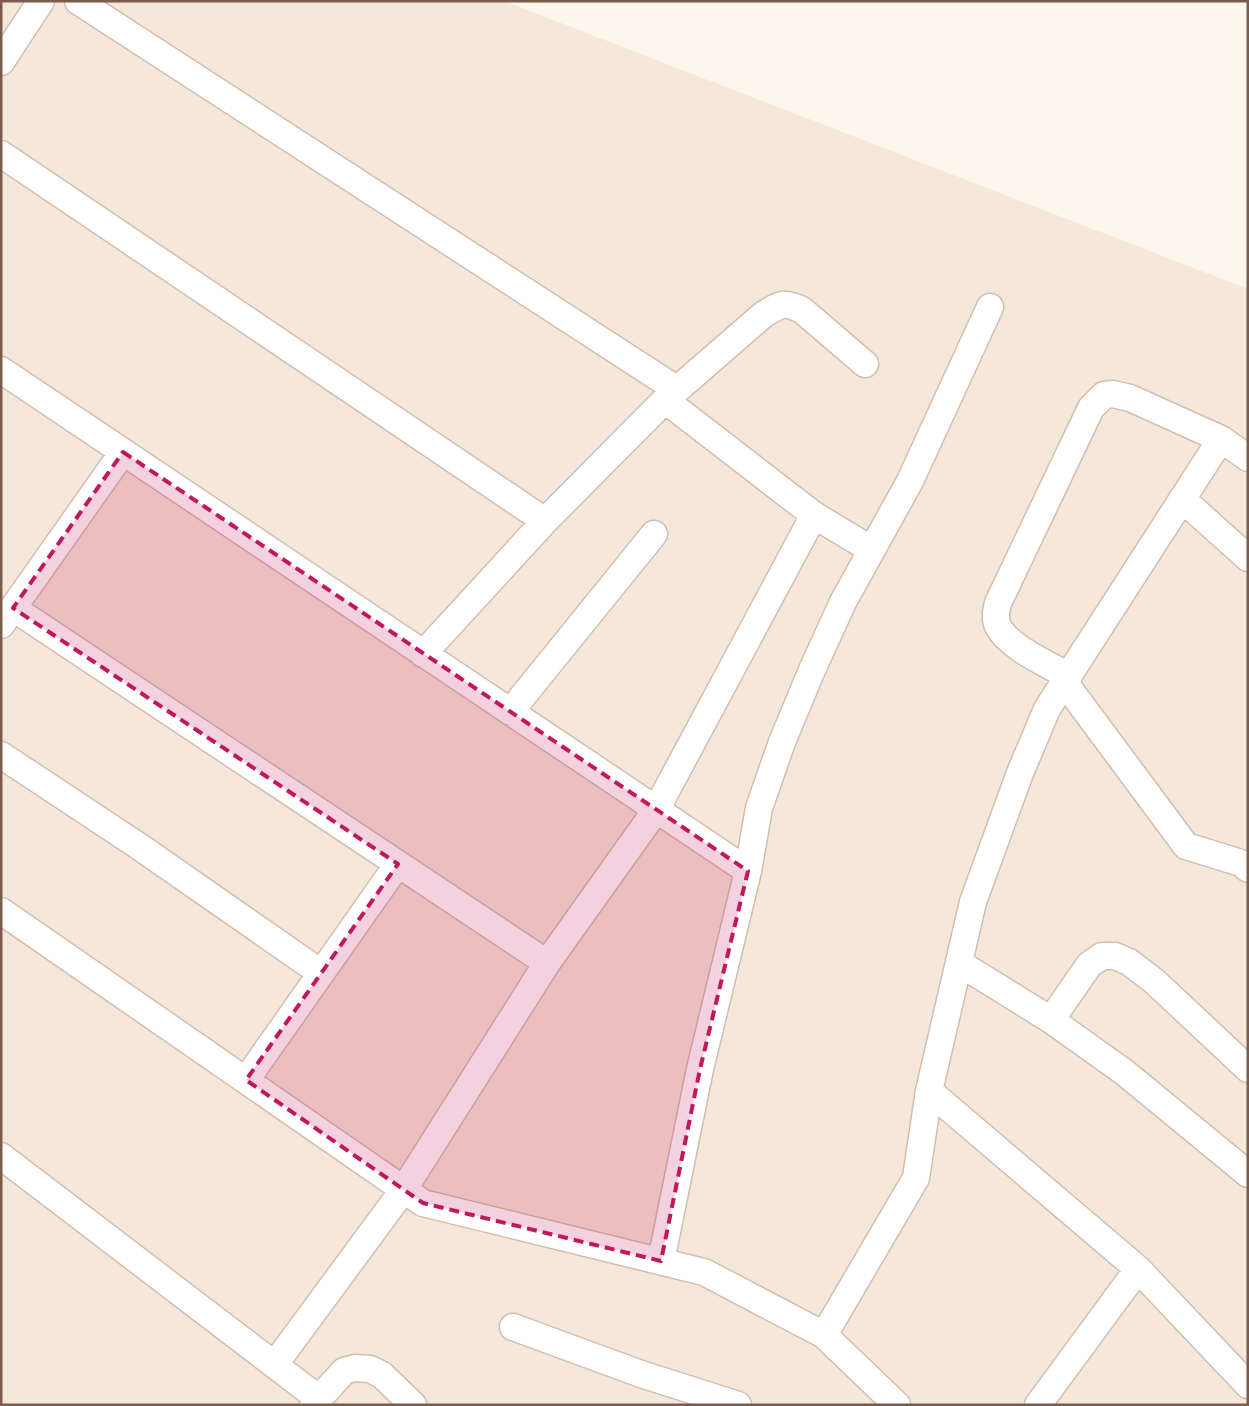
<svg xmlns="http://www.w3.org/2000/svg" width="1249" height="1406" viewBox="0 0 1249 1406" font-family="'Noto Sans',sans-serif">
<rect width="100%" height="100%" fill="#fdf6ec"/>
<path fill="#f5e8da" d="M 1,1 L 504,1 L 1248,289 L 1248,1405 L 1,1405 Z"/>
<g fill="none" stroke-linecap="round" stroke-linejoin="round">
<defs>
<path id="street" d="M 78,1 L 676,389
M 1,62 L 41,1
M 1,154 L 545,521
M 1,370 L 748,871
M 665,400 L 814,515 L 872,550
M 1182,499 L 1248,558
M 13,608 L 547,963
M 1,625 L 123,452
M 423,654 L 545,521 L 665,400 L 764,314 C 781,304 784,301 802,310 L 865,364
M 1069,676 C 1049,665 1008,647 998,626 C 994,618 996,611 998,603 L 1091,408 L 1104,395 L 1113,394 L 1130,398 L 1221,439 L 1248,458
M 1065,683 L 1186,846 L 1241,863 L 1248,869
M 510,712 L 654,534
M 1,755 L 140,847 L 321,973
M 1,911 L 423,1203 L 704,1272 L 824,1335 L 897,1405
M 959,963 L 1051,1020 L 1124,1072 L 1248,1174
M 1051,1020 L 1089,965 L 1102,956 L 1115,956 L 1129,962 L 1154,981 L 1248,1069
M 246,1080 L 398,864
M 929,1091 L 1138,1269 L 1248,1385
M 1,1156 L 318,1398
M 661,1261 L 700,1069 L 748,871 L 759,808 L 782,742 L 812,670 L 843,602 L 910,481 L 990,307
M 513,1327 L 641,1374 L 738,1405
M 824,1335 L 916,1178 L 929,1091 L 973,902 L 1020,773 L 1047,709 L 1221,439
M 275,1364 L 404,1189 L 547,963 L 656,810 L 814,515
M 313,1405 L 344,1371 L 355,1368 L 370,1369 L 382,1375 L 413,1405
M 1038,1405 L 1138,1269"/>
</defs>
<use href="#street" stroke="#d1beb0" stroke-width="29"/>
<use href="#street" stroke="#fff" stroke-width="26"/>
</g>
<path fill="#c2185b" fill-opacity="0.2" stroke="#c2185b" stroke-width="4" stroke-dasharray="10 6" stroke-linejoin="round" d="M 123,452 L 748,871 L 700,1069 L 661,1261 L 423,1203 L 246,1080 L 398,864 L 13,608 Z"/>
<rect width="1249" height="1406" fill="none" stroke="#7a5c4d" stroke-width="5"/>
</svg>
